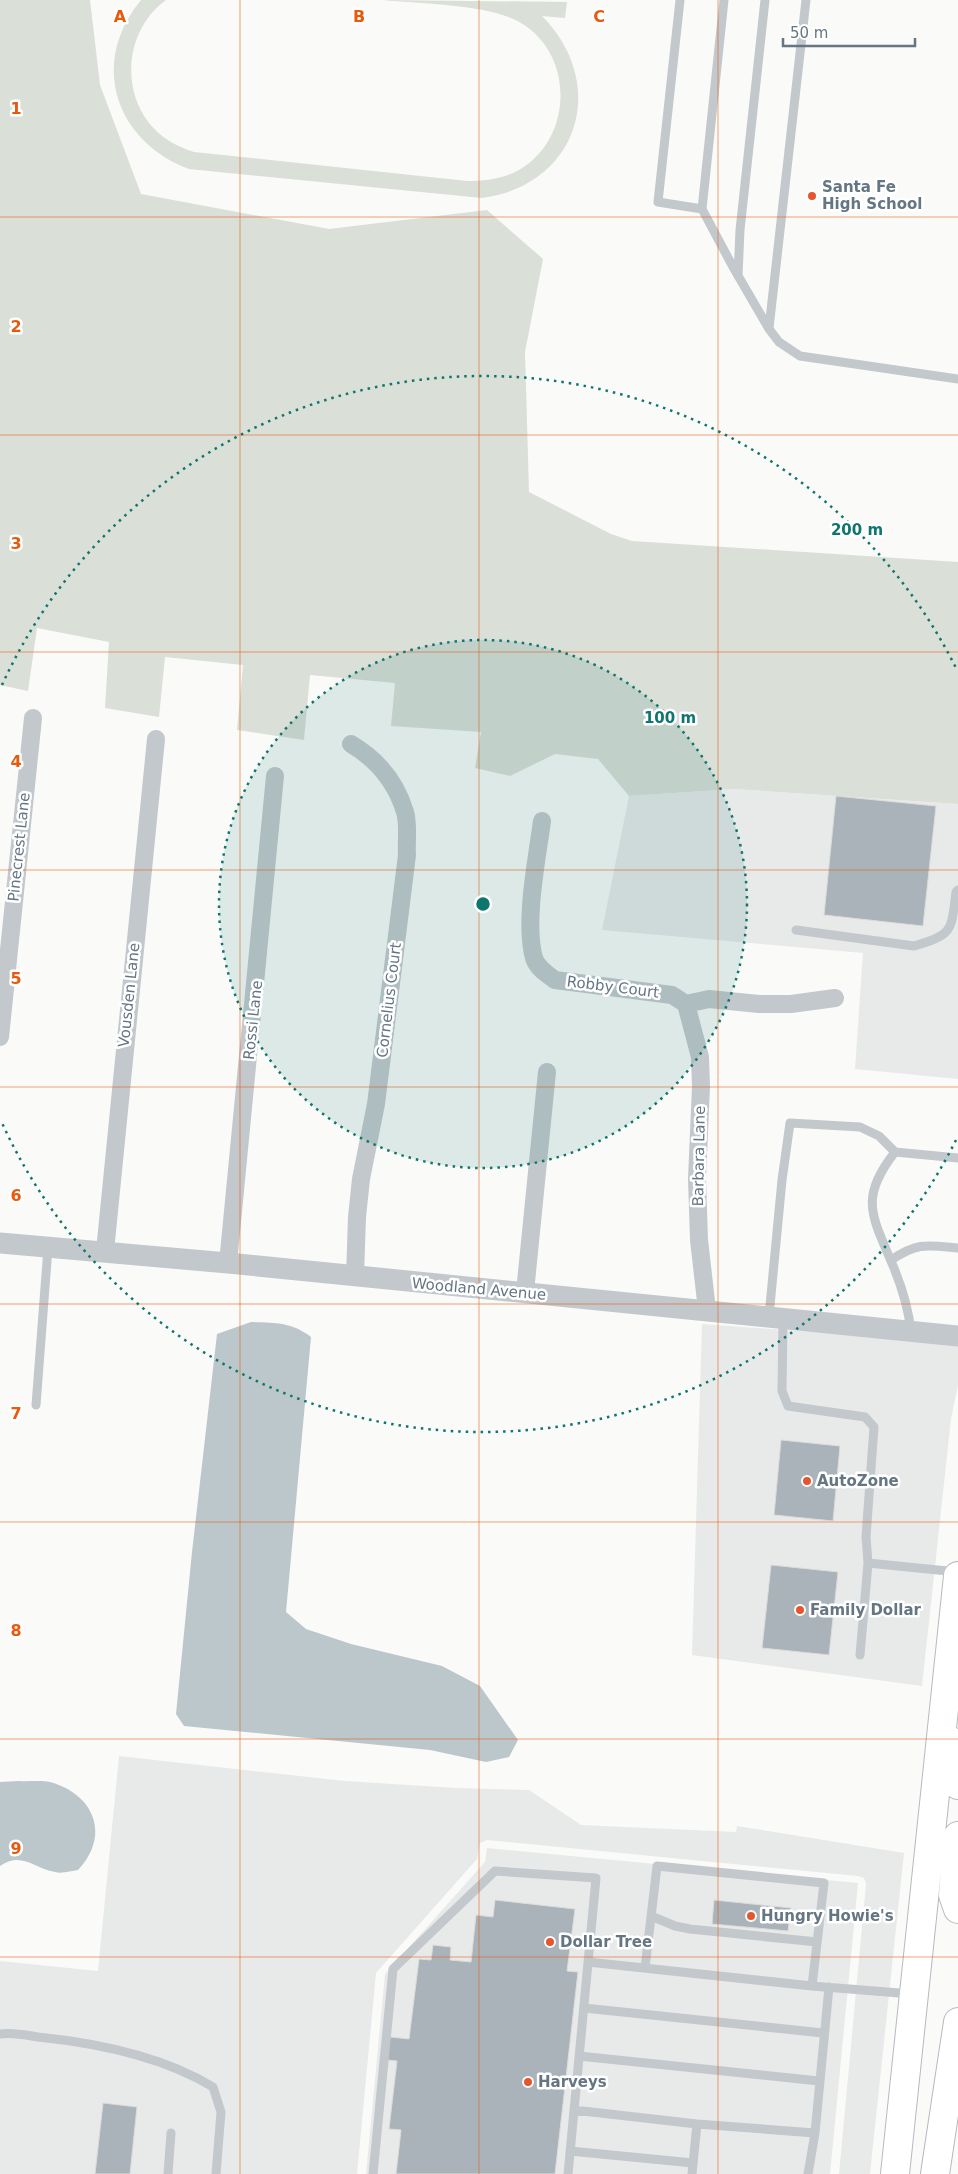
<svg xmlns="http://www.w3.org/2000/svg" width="958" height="2174" viewBox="0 0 958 2174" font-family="'DejaVu Sans',sans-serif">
<rect width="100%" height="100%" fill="#fafaf8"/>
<path fill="#e8e9e9" d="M 734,789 L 958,804 L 958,1079 L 855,1069 L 863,953 L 602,930 L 629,796 Z
M 702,1324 L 882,1337 L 958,1345 L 958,1385 L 951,1419 L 922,1686 L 692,1655 Z
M 119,1756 L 345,1781 L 456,1788 L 529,1790 L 581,1825 L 736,1832 L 737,1826 L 904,1853 L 870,2174 L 839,2174 L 866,1884 L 864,1878 L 858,1876 L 487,1840 L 480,1843 L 477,1859 L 376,1973 L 357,2174 L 0,2174 L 0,1961 L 98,1971 Z
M 487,1848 L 858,1883 L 830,2174 L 366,2174 L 385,1974 L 485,1862 Z"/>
<path fill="#dadfd7" d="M 0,0 L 90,0 L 100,85 L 141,194 L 329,229 L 487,210 L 543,259 L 525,352 L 529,492 L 611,534 L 632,541 L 958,562 L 958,804 L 734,789 L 629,796 L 598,759 L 555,754 L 510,776 L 475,768 L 481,732 L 391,726 L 395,683 L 310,675 L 304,740 L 237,730 L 243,665 L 165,657 L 159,717 L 105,708 L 109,642 L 37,628 L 28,691 L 0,685 Z
M 166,0 C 127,28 120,86 149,123 C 161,138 176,146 194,152 L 467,181 C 485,181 503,179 519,170 C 573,139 575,55 521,23 C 490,4 421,4 383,0 L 567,2 L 565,18 L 542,16 C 610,85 578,185 482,198 L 189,169 C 115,141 89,63 141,0 Z"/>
<path fill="#bbc7cb" d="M 251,1322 C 275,1323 291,1322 311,1337 L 286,1612 L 306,1629 L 351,1644 L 442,1666 L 480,1686 L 518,1740 L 509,1757 L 486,1762 L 430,1750 L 184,1726 L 176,1714 L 192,1552 L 217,1334 Z
M 19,1781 C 29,1782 40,1780 50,1782 C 94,1794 111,1835 78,1870 C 71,1871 62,1874 55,1872 C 33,1868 22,1851 0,1866 L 0,1782 Z"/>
<path fill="#aab3b9" stroke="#dcdcda" d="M 836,796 L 936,806 L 923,926 L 824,915 Z
M 781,1440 L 840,1446 L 833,1521 L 774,1515 Z
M 771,1565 L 838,1572 L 829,1655 L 762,1648 Z
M 495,1900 L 575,1909 L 567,1971 L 578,1972 L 555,2174 L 396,2174 L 401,2130 L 389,2129 L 397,2061 L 387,2060 L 390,2037 L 409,2039 L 419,1959 L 431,1960 L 433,1945 L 451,1947 L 450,1960 L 471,1962 L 476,1915 L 493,1917 Z
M 714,1900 L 791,1908 L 788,1931 L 712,1924 Z
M 103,2103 L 137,2107 L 130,2174 L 95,2174 Z"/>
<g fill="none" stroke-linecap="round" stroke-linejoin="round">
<defs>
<path id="primary" d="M 949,1740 L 958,1785
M 958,1836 L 953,1895 L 958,1909
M 895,2174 L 958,1576
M 935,2174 L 958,2022"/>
</defs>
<use href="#primary" stroke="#b5babe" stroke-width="30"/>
<path stroke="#c3c8cc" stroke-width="9" d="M 680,0 L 658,202 L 702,209 L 733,267 L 769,329 L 779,342 L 800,356 L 958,379
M 702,209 L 724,0
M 738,276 L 740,230 L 765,0
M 769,328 L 806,0
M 796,930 L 914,946 C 954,934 951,931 956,892 L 958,890
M 895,1152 C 860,1197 871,1214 891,1261 C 901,1284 908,1306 911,1331
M 891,1260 C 918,1242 927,1245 958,1248
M 769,1316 L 782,1180 L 790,1123 L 860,1127 L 879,1136 L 895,1152 L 958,1158
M 783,1318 L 782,1391 L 788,1406 L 865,1417 L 874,1427 L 866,1537 L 868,1563 L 958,1572
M 36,1405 L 48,1248
M 860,1655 L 868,1563
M 651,1916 L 675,1926 L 690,1929 L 817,1942
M 588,1962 L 812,1986 L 912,1994
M 645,1968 L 657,1866 L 824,1883 L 812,1986
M 584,2008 L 823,2033
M 0,2034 C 12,2032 26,2035 38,2037 C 97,2043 162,2056 213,2087 L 221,2112 L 216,2174
M 579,2056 L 819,2081
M 574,2110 L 697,2124 L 815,2133 L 829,1987
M 570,2151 L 693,2163
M 168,2174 L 171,2133
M 373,2174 L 393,1969 L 495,1871 L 596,1878 L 568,2174
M 692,2174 L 697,2124
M 808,2174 L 815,2133"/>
<path stroke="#c3c8cc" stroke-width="18" d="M 351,744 C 378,760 396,782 405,812 C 409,825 406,842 407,855 L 376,1104 L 361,1179 L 357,1217 L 355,1276
M 542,821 C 537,859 524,922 534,958 C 537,968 547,974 555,980 L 672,995 L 686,1004 L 709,999 L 759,1004 L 791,1004 L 835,998
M 686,1004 L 700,1057 L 701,1086 L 697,1179 L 699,1240 L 707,1310
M 0,1037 L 33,718
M 105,1251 L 156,739
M 228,1263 L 275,776
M 525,1292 L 547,1072"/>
<path stroke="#c3c8cc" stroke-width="21" d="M 0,1243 L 228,1263 L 958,1336"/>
<use href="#primary" stroke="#fff" stroke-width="28"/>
</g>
<path fill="none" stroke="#e8590c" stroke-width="1" stroke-opacity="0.55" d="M 240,0 L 240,2174M 479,0 L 479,2174M 718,0 L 718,2174M 0,217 L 958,217M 0,435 L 958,435M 0,652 L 958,652M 0,870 L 958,870M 0,1087 L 958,1087M 0,1304 L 958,1304M 0,1522 L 958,1522M 0,1739 L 958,1739M 0,1957 L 958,1957"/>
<circle cx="483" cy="904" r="264" fill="#0f766e" fill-opacity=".12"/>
<g fill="none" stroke="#0f766e" stroke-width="2.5" stroke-dasharray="2.5 5">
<circle cx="483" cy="904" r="264"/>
<path d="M956 1140A529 529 0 0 1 2 1123M2 685A529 529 0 0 1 956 668"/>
</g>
<g fill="#e4572e" stroke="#fff" stroke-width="2">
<circle cx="812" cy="196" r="5"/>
<circle cx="807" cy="1481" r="5"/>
<circle cx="800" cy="1610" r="5"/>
<circle cx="751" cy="1916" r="5"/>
<circle cx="550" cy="1942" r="5"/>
<circle cx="528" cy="2082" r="5"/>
</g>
<g text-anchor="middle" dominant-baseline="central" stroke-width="5" stroke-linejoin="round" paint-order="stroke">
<g font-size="15" font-weight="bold" fill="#657683" stroke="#fff" text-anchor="start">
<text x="822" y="187">Santa Fe<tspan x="822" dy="17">High School</tspan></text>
<text x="817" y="1481">AutoZone</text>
<text x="810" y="1610">Family Dollar</text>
<text x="761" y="1916">Hungry Howie's</text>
<text x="560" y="1942">Dollar Tree</text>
<text x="538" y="2082">Harveys</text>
</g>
<g font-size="15" fill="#657683" stroke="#fff">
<text transform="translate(19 847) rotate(-84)">Pinecrest Lane</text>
<text transform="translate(613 987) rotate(7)">Robby Court</text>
<text transform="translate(129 995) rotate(-84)">Vousden Lane</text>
<text transform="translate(389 1000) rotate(-83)">Cornelius Court</text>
<text transform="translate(253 1020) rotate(-84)">Rossi Lane</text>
<text transform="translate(699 1156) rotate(-89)">Barbara Lane</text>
<text transform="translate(479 1289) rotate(5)">Woodland Avenue</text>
</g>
</g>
<g font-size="16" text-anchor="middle" font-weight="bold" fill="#e8590c" stroke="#fff" stroke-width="5" stroke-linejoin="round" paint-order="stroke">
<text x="120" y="22">A</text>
<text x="359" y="22">B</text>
<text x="599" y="22">C</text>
<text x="16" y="114">1</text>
<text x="16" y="332">2</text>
<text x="16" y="549">3</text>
<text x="16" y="767">4</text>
<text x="16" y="984">5</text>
<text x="16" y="1201">6</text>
<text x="16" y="1419">7</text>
<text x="16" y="1636">8</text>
<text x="16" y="1854">9</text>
</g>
<circle cx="483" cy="904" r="8" fill="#0f766e" stroke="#fff" stroke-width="2.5"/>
<g font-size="15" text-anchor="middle" font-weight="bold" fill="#0f766e" stroke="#fff" stroke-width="5" stroke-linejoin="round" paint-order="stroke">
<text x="857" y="535">200 m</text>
<text x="670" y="723">100 m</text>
</g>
<path d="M783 38v8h132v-8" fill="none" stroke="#657683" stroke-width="2.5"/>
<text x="790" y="38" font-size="15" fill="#657683" stroke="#ffffff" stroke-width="4" paint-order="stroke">50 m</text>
</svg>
